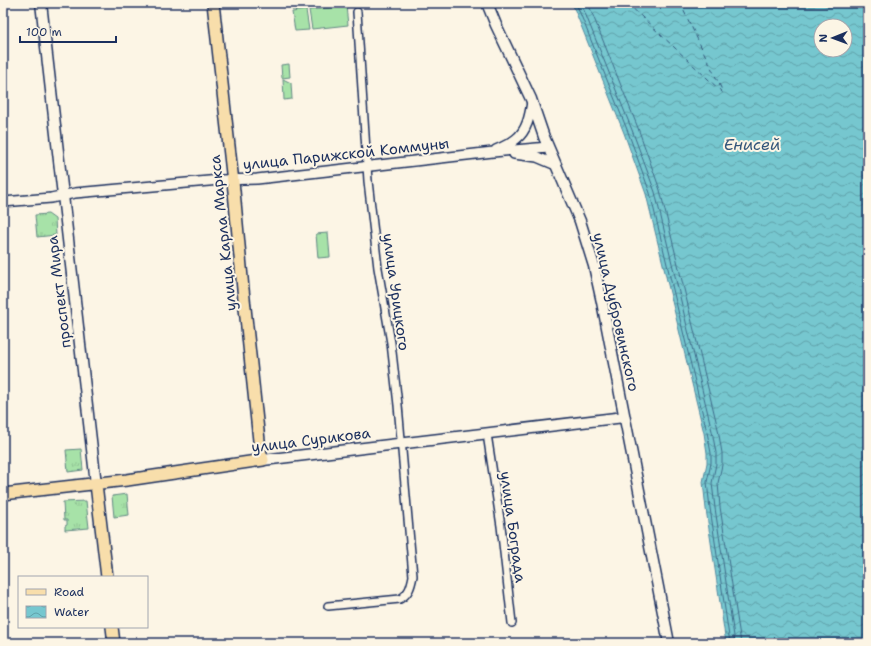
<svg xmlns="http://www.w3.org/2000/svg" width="871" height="646" viewBox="0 0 871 646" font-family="'Shantell Sans',sans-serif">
<defs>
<pattern id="park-tufts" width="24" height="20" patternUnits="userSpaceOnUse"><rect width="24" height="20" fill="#a7e2a8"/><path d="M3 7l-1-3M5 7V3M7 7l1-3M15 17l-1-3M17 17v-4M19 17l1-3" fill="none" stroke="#8fc293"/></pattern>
<pattern id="water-waves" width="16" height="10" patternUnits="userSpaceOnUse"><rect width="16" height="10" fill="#76c7cf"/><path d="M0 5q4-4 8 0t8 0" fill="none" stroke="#60a2ab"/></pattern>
</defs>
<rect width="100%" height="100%" fill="#fcf5e5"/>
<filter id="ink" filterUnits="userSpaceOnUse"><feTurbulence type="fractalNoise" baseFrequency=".025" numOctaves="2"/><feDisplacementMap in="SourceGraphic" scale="8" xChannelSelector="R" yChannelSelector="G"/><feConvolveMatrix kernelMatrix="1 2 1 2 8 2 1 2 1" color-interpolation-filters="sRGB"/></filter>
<g filter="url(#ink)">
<path fill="url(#park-tufts)" stroke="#618883" d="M 289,64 L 290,77 L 282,78 L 281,65 Z
M 48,214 L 55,219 L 56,235 L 37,237 L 35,215 Z
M 81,449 L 83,470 L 68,472 L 66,450 Z
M 127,494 L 129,515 L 114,517 L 112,496 Z
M 86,501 L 89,528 L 65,530 L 65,526 L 67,525 L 67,520 L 64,520 L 63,502 Z"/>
<path fill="#a7e2a8" stroke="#618883" d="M 291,3 L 305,3 L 305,9 L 292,10 Z
M 346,6 L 348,25 L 312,29 L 309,10 Z
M 306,10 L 309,30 L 295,31 L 292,12 Z
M 283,79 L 291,83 L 292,99 L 284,100 Z
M 328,233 L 330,257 L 318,258 L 316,234 Z"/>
<path fill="url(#water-waves)" stroke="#528aa2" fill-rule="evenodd" d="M 572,3 L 868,3 L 868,643 L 726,643 L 706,509 L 703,482 L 707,463 L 707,453 L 704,433 L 646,194 L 624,133 ZM 821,26 L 845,26 L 845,50 L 821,50 Z"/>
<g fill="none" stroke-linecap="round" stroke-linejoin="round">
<path stroke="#3f6c8b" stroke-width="1" d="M 576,3 L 628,132 L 650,193 L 707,432 L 711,453 L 711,463 L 707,482 L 710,508 L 730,643
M 581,3 L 632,130 L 655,192 L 712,431 L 716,453 L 716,464 L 712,483 L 715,508 L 735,643
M 588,3 L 638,128 L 660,190 L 718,429 L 722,453 L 722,465 L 718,483 L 720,507 L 741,643"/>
<path stroke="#32557a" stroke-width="1" stroke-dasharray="5 4" stroke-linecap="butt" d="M 627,3 L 723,93
M 680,3 L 723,92"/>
<defs>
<path id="minor" d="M 487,434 L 501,526 L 512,623
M 328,606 L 400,599 C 409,594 411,586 413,576 L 398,405 L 391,343 L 378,268 L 368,181 L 357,12"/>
<path id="tertiary" d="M 496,150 C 503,147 510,144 516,139 C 527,131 530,115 532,102
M 514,154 L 537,157 L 556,165
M 3,202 L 51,198 L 75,193 L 220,180 L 257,179 L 493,152 L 548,147"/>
<path id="secondary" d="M 41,3 L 96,484
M 487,3 L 496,25 L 531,99 L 544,137 L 580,221 L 594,266 L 602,302 L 669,643
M 263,460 L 624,417"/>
<path id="primary" d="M 96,484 L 107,577
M 3,494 L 127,480 L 263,460 L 260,450 L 243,289 L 234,191 L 213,3
M 112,627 L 114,643"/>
</defs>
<use href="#minor" stroke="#1b2f5e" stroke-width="10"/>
<use href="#tertiary" stroke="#1b2f5e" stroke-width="12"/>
<use href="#secondary" stroke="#1b2f5e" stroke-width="13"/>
<use href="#primary" stroke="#1b2f5e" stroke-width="14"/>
<use href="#minor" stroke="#fcf5e5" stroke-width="7"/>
<use href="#tertiary" stroke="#fcf5e5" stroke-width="9"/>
<use href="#secondary" stroke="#fcf5e5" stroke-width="10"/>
<use href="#primary" stroke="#f8deab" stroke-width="11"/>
</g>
</g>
<g text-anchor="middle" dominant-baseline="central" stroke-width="4" stroke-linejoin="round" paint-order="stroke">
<g font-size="15" fill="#1b2f5e" stroke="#fcf5e5">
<text transform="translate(346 154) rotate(-6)">улица Парижской Коммуны</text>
<text transform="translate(223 233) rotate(-96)">улица Карла Маркса</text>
<text transform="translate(59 292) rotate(-97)">проспект Мира</text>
<text transform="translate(396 292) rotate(82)">улица Урицкого</text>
<text transform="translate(616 312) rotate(77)">улица Дубровинского</text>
<text transform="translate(311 440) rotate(-7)">улица Сурикова</text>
<text transform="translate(513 527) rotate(82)">улица Бограда</text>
</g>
<g font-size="16" font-style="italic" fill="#32557a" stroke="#fcf5e5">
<text x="752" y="144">Енисей</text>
</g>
</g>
<rect width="871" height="646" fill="none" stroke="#fcf5e5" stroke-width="16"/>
<rect x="8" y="8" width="855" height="630" fill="none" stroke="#1b2f5e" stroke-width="1.5" filter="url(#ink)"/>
<rect x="18" y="576" width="130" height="52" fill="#fcf5e5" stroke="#a2a6af"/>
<rect x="26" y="589" width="20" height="6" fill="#f8deab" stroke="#a2a6af"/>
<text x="54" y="596" font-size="12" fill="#1b2f5e">Road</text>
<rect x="26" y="606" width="20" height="12" fill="url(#water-waves)" stroke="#a2a6af"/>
<text x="54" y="616" font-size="12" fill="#1b2f5e">Water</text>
<g transform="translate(833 38) rotate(269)"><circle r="19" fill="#fcf5e5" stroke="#a2a6af"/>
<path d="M0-3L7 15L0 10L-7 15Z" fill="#1b2f5e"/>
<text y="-6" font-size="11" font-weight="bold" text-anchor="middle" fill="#1b2f5e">N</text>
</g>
<path d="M20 36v6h96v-6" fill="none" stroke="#1b2f5e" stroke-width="2"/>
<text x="26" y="36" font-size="12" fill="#1b2f5e" stroke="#fcf5e5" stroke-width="3" paint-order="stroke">100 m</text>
</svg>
